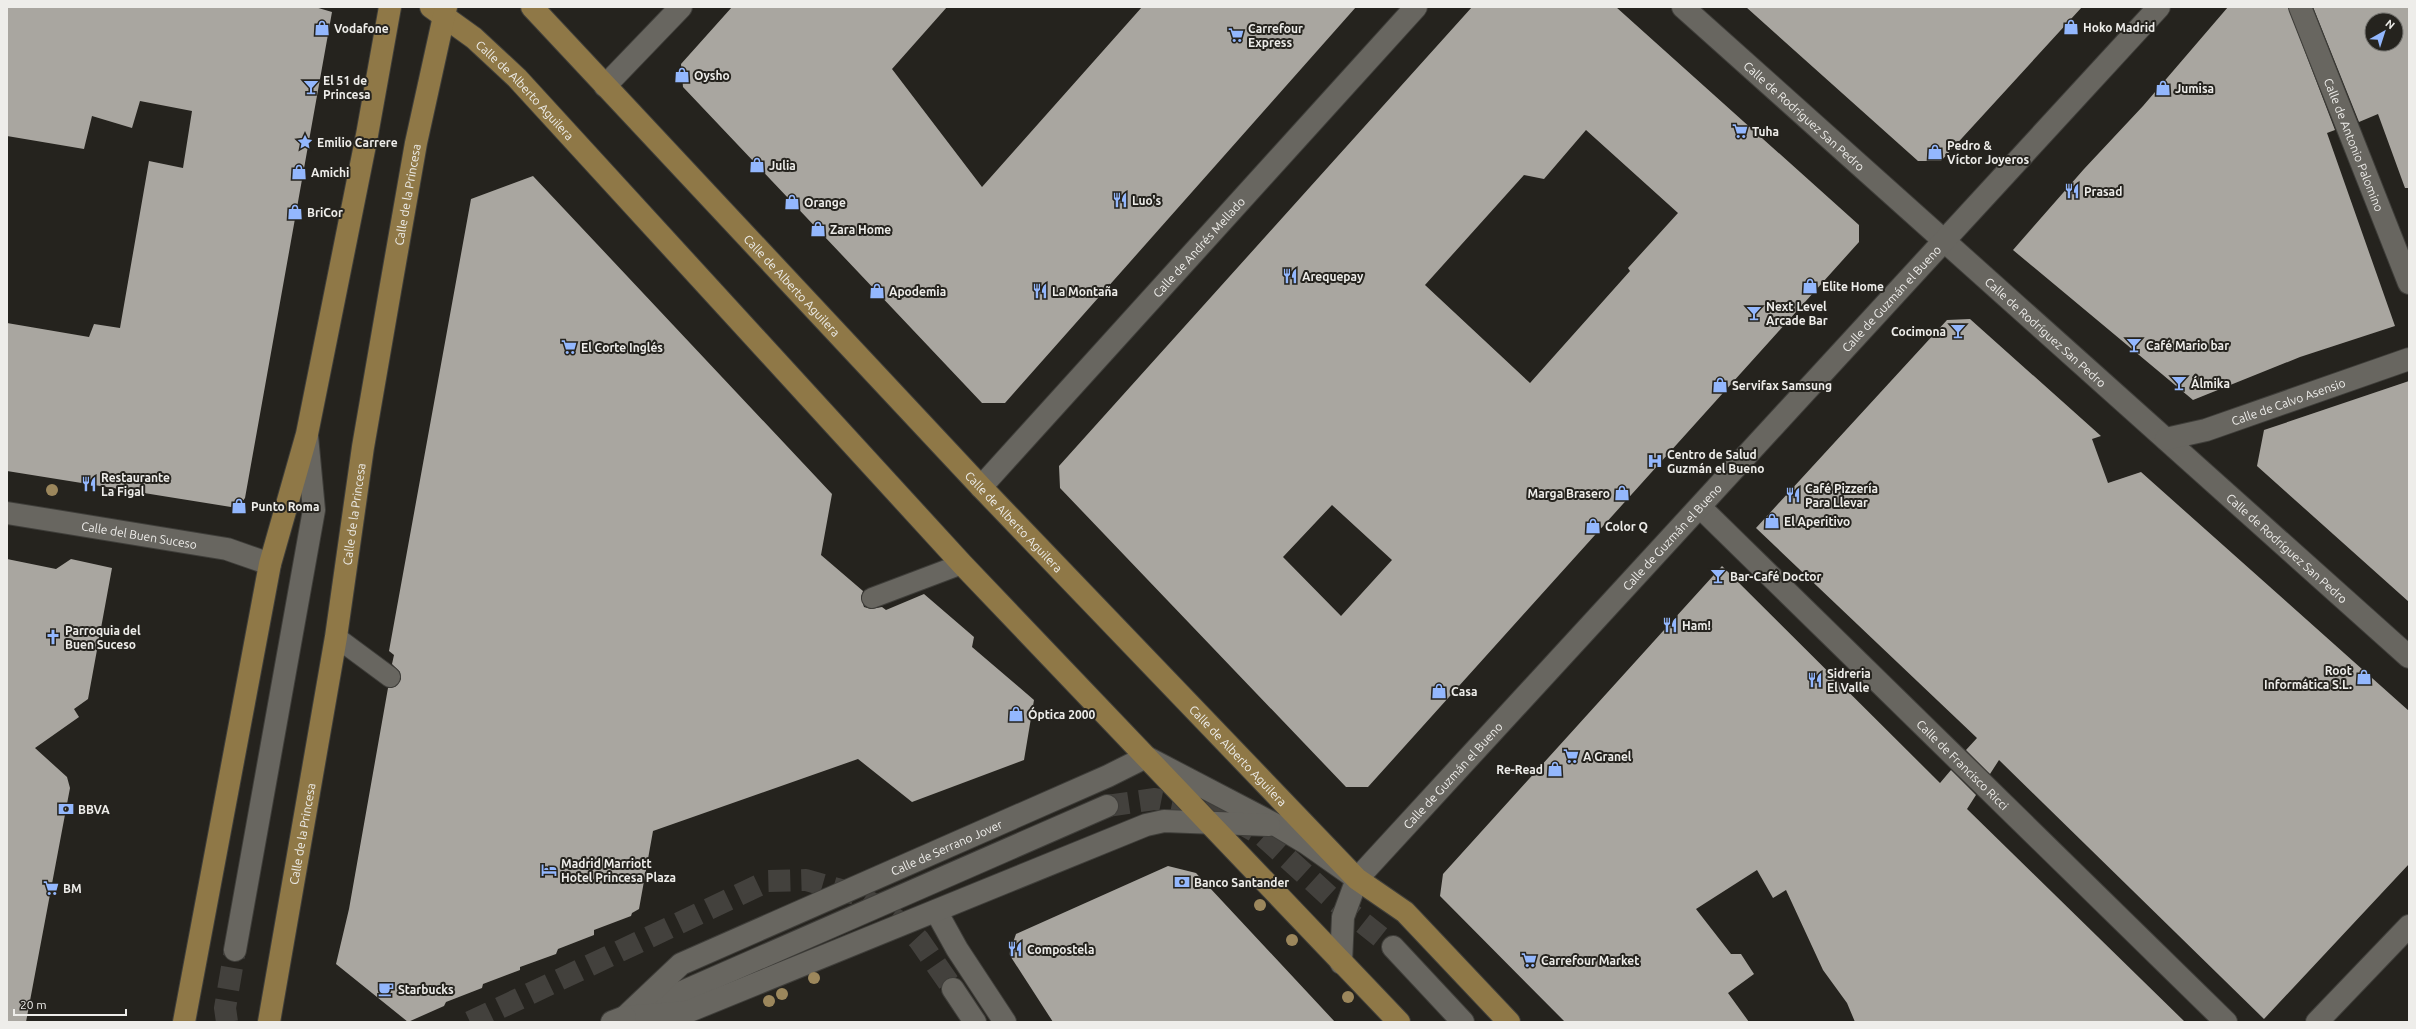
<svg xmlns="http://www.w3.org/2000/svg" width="2416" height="1029" viewBox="0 0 2416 1029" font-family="Ubuntu,sans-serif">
<rect width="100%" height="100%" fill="#25231e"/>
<path fill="#a9a6a0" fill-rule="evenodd" d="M 7,7 L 315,7 L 332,12 L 245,498 L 239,506 L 231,507 L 7,471 L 7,323 L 89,337 L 94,324 L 120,328 L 149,161 L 183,168 L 192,111 L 140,101 L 132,128 L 92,116 L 84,149 L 7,136 Z
M 732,7 L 947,7 L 892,69 L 982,187 L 1142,7 L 1356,7 L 1005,403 L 982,403 L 683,87 L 681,64 Z
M 1472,7 L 1616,7 L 1859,225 L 1859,242 L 1368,787 L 1346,787 L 1060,488 L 1059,466 ZM 1586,130 L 1678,213 L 1628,268 L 1630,271 L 1530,383 L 1425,285 L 1524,175 L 1544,179 ZM 1332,505 L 1392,560 L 1341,616 L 1283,557 Z
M 1746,7 L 2082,7 L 1941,161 L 1918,161 Z
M 2228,7 L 2288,7 L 2335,130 L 2327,133 L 2395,326 L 2300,357 L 2193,400 L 2013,250 L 2084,169 L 2143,106 Z
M 2313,7 L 2409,7 L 2409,188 L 2405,188 L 2378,114 L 2359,122 ZM 2372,20 L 2396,20 L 2396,44 L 2372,44 Z
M 533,176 L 832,494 L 821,555 L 863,591 L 861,597 L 864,607 L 871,609 L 882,607 L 886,610 L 924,594 L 974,637 L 972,647 L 1034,700 L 1024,760 L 912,802 L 858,759 L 653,831 L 639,909 L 632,913 L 631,916 L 594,930 L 594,935 L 558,949 L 556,954 L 520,967 L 520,970 L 483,984 L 482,988 L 446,1002 L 444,1006 L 408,1022 L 336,964 L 349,909 L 388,688 L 395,687 L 401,679 L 400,672 L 392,664 L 394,655 L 389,651 L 471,199 Z
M 1970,319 L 2101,436 L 2092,439 L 2108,483 L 2141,472 L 2409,711 L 2409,864 L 2264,1019 L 1999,760 L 1990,774 L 1966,750 L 1977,738 L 1756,528 L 1947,320 Z
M 2409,381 L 2409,602 L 2257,466 L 2264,430 Z
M 7,559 L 56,569 L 71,559 L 112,568 L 88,699 L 74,709 L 79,717 L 35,748 L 67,777 L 70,788 L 26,1022 L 7,1022 Z
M 1722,566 L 1940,783 L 1951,770 L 1976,795 L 1967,809 L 2185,1022 L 1855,1022 L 1847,1003 L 1823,970 L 1786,890 L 1773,898 L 1757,870 L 1696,909 L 1731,954 L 1741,954 L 1754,974 L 1728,993 L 1749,1022 L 1565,1022 L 1440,896 L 1443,874 Z
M 1168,866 L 1196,873 L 1335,1022 L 1053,1022 L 1009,954 L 1016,934 Z"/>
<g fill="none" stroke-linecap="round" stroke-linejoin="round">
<path stroke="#43413d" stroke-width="22" stroke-dasharray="22 11" stroke-linecap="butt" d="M 1107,806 L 1155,799 L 1221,812 L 1263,836 L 1329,896 L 1393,947
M 227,1022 L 225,1008 L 235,950
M 470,1022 L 768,881 L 806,880 L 859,895 L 906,926 L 919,940 L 953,989"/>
<defs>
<path id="service" d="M 872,598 L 962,564
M 336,637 L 390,677"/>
<g id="minor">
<path id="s1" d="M 1683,7 L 2409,657"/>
<path id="s2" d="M 2300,7 L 2409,283"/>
<path d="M 605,86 L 681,7"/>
<path id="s3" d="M 2166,439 L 2206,430 L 2409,359"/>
<path id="s4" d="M 981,487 L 1416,7"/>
<path id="s5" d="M 1700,507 L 2226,1022"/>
<path id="s6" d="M 7,513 L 227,549 L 270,564"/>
<path d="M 936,911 L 957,949 L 1005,1022"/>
<path d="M 1393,947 L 1463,1022"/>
<path d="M 235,950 L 314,510 L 307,436"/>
<path d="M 953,989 L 975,1022"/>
<path d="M 643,1009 L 1107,806"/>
<path id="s7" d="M 625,1017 L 681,964 L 1108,776 L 1146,757 L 1276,825 L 1306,843 L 1357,879 L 1343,917 L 1341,963"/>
<path d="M 625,1017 L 687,1012 L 1146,825 L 1164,821 L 1269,825"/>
<path d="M 2317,1022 L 2409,926"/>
</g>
<g id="tertiary">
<path id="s8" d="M 1357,879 L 2159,7"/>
<path d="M 612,1022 L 625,1017"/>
</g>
<g id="primary">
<path id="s9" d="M 431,7 L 474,38 L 517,78 L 962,564 L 1399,1022"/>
<path id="s10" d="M 532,7 L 981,487 L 1357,879 L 1405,912 L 1509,1022"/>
<path d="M 184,1022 L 270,564 L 307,434 L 367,135 L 390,7"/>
<path id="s11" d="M 269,1022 L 336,637 L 363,447 L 390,291 L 416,143 L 446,7"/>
</g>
</defs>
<use href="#service" stroke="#3f3e3a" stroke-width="22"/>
<use href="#minor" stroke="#3f3e3a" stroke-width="24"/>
<use href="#tertiary" stroke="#3f3e3a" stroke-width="24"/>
<use href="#primary" stroke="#3f3e3a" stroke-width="24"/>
<use href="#service" stroke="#686660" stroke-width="20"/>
<use href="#minor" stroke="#686660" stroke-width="22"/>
<use href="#tertiary" stroke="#686660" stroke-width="22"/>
<use href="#primary" stroke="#8f7847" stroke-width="22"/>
</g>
<g fill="#9c875c">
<circle cx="52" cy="490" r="6"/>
<circle cx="1260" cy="905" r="6"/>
<circle cx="1292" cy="940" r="6"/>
<circle cx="814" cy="978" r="6"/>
<circle cx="782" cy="994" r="6"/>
<circle cx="1348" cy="997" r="6"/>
<circle cx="769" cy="1001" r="6"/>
</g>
<defs>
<symbol id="shop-bare" viewBox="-9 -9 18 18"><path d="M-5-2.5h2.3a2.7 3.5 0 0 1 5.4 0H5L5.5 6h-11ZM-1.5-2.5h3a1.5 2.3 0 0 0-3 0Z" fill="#93b7fd" stroke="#25231e" stroke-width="2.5" paint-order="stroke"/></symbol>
<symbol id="supermarket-bare" viewBox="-9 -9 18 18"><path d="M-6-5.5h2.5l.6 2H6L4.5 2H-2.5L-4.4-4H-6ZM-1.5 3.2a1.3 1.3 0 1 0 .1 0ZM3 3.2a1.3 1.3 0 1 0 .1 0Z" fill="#93b7fd" stroke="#25231e" stroke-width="2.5" paint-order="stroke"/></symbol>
<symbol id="bar-bare" viewBox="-9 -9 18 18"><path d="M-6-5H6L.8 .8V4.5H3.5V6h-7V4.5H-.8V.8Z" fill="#93b7fd" stroke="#25231e" stroke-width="2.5" paint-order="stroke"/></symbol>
<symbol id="sight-bare" viewBox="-9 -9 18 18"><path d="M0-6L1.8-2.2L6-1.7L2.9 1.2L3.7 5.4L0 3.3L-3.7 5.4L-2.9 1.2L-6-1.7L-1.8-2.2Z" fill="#93b7fd" stroke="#25231e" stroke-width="2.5" paint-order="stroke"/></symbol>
<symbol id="restaurant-bare" viewBox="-9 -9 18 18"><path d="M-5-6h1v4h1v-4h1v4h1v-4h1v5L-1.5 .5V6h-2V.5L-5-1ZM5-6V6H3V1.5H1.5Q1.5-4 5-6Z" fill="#93b7fd" stroke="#25231e" stroke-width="2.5" paint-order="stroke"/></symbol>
<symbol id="hospital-bare" viewBox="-9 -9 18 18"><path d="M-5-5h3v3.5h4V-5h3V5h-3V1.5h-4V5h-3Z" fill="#93b7fd" stroke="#25231e" stroke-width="2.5" paint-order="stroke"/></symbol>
<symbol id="church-bare" viewBox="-9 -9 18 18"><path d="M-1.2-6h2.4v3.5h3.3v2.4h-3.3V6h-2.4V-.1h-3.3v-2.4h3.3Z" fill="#93b7fd" stroke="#25231e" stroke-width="2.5" paint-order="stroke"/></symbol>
<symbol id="bank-bare" viewBox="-9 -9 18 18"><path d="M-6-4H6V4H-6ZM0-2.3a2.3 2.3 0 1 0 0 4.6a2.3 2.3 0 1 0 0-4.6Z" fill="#93b7fd" stroke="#25231e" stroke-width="2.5" paint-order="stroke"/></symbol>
<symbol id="hotel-bare" viewBox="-9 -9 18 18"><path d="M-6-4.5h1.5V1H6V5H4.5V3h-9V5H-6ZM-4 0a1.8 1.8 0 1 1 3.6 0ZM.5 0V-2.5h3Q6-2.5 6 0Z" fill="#93b7fd" stroke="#25231e" stroke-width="2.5" paint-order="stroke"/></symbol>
<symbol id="cafe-bare" viewBox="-9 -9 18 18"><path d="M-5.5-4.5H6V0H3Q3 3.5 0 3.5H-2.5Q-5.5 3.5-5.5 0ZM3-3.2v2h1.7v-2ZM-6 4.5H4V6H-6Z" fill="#93b7fd" stroke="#25231e" stroke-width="2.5" paint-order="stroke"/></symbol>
</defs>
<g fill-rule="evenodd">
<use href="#shop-bare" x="2060" y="16" width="22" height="22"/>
<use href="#shop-bare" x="311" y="17" width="22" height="22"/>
<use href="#supermarket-bare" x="1225" y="24" width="22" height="22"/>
<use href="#shop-bare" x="671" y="64" width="22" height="22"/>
<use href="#bar-bare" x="300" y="76" width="22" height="22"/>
<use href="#shop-bare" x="2152" y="77" width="22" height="22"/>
<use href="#supermarket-bare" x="1729" y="120" width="22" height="22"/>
<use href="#sight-bare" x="294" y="131" width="22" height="22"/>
<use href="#shop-bare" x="1924" y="141" width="22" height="22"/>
<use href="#shop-bare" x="746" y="154" width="22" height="22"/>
<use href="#shop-bare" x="288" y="161" width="22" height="22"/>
<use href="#restaurant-bare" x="2061" y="180" width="22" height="22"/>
<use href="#restaurant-bare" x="1109" y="189" width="22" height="22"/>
<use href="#shop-bare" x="781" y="191" width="22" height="22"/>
<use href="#shop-bare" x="284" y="201" width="22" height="22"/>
<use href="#shop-bare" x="807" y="218" width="22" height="22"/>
<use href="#restaurant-bare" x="1279" y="265" width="22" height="22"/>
<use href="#shop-bare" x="1799" y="275" width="22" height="22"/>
<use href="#shop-bare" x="866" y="280" width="22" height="22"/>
<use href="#restaurant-bare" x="1029" y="280" width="22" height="22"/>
<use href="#bar-bare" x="1743" y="302" width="22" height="22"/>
<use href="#bar-bare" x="1947" y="320" width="22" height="22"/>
<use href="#bar-bare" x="2123" y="334" width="22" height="22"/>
<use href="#supermarket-bare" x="558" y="336" width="22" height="22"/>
<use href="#bar-bare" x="2168" y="372" width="22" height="22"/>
<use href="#shop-bare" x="1709" y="374" width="22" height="22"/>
<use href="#hospital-bare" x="1644" y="450" width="22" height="22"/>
<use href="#restaurant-bare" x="78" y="473" width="22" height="22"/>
<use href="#shop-bare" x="1611" y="482" width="22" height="22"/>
<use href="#restaurant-bare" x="1782" y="484" width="22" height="22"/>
<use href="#shop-bare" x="228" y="495" width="22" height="22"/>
<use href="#shop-bare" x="1761" y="510" width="22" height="22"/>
<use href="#shop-bare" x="1582" y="515" width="22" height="22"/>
<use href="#bar-bare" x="1707" y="565" width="22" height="22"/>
<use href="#restaurant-bare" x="1659" y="614" width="22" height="22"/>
<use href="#church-bare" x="42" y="626" width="22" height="22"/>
<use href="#shop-bare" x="2353" y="666" width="22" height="22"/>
<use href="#restaurant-bare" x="1804" y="669" width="22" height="22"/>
<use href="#shop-bare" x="1428" y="680" width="22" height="22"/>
<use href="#shop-bare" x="1005" y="703" width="22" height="22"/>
<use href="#supermarket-bare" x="1560" y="745" width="22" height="22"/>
<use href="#shop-bare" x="1544" y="758" width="22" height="22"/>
<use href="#bank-bare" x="55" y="798" width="22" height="22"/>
<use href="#hotel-bare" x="538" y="859" width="22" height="22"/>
<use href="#bank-bare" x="1171" y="871" width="22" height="22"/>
<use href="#supermarket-bare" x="40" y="877" width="22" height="22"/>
<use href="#restaurant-bare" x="1004" y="938" width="22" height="22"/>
<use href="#supermarket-bare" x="1518" y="949" width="22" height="22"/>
<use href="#cafe-bare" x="375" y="978" width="22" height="22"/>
</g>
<g text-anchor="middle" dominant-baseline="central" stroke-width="4" stroke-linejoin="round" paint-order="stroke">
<g font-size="12" font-weight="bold" fill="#eeedea" stroke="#25231e" text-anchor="start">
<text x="2083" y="27">Hoko Madrid</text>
<text x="334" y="28">Vodafone</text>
<text x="1248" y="28">Carrefour<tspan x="1248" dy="14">Express</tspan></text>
<text x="694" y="75">Oysho</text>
<text x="323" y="80">El 51 de<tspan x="323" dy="14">Princesa</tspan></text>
<text x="2175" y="88">Jumisa</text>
<text x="1752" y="131">Tuha</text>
<text x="317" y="142">Emilio Carrere</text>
<text x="1947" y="145">Pedro &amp;<tspan x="1947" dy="14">Víctor Joyeros</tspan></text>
<text x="769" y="165">Julia</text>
<text x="311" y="172">Amichi</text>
<text x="2084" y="191">Prasad</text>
<text x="1132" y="200">Luo's</text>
<text x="804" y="202">Orange</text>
<text x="307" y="212">BriCor</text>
<text x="830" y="229">Zara Home</text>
<text x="1302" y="276">Arequepay</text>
<text x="1822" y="286">Elite Home</text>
<text x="889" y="291">Apodemia</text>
<text x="1052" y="291">La Montaña</text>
<text x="1766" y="306">Next Level<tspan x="1766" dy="14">Arcade Bar</tspan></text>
<text x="1946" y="331" text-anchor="end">Cocimona</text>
<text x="2146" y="345">Café Mario bar</text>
<text x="581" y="347">El Corte Inglés</text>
<text x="2191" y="383">Álmika</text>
<text x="1732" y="385">Servifax Samsung</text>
<text x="1667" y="454">Centro de Salud<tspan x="1667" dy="14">Guzmán el Bueno</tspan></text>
<text x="101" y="477">Restaurante<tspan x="101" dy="14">La Figal</tspan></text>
<text x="1805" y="488">Café Pizzería<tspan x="1805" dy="14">Para Llevar</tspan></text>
<text x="1610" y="493" text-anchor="end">Marga Brasero</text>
<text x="251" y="506">Punto Roma</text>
<text x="1784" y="521">El Aperitivo</text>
<text x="1605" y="526">Color Q</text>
<text x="1730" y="576">Bar-Café Doctor</text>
<text x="1682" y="625">Ham!</text>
<text x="65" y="630">Parroquia del<tspan x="65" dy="14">Buen Suceso</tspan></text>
<text x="2352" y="670" text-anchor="end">Root<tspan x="2352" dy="14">Informática S.L.</tspan></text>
<text x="1827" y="673">Sidreria<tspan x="1827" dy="14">El Valle</tspan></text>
<text x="1451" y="691">Casa</text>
<text x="1028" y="714">Óptica 2000</text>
<text x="1583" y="756">A Granel</text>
<text x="1543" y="769" text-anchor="end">Re-Read</text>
<text x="78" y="809">BBVA</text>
<text x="561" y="863">Madrid Marriott<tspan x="561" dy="14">Hotel Princesa Plaza</tspan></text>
<text x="1194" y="882">Banco Santander</text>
<text x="63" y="888">BM</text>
<text x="1027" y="949">Compostela</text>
<text x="1541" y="960">Carrefour Market</text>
<text x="398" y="989">Starbucks</text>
</g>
<g font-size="12" fill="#eeedea" stroke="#25231e">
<text stroke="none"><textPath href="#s9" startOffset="126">Calle de Alberto Aguilera</textPath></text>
<text stroke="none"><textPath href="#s1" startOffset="163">Calle de Rodríguez San Pedro</textPath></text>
<text stroke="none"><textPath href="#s2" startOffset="148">Calle de Antonio Palomino</textPath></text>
<text stroke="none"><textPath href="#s11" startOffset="839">Calle de la Princesa</textPath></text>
<text stroke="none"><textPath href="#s4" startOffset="324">Calle de Andrés Mellado</textPath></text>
<text stroke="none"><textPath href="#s10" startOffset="381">Calle de Alberto Aguilera</textPath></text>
<text stroke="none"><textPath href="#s8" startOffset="789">Calle de Guzmán el Bueno</textPath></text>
<text stroke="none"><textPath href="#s1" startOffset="487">Calle de Rodríguez San Pedro</textPath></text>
<text stroke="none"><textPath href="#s3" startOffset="128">Calle de Calvo Asensio</textPath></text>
<text stroke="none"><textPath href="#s11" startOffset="515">Calle de la Princesa</textPath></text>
<text stroke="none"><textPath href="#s10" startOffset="705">Calle de Alberto Aguilera</textPath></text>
<text stroke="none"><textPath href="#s6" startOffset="134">Calle del Buen Suceso</textPath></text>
<text stroke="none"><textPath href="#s8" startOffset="465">Calle de Guzmán el Bueno</textPath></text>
<text stroke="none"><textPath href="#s1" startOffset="811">Calle de Rodríguez San Pedro</textPath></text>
<text stroke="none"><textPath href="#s10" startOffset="1029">Calle de Alberto Aguilera</textPath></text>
<text stroke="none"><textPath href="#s5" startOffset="368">Calle de Francisco Ricci</textPath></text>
<text stroke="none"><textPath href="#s8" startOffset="141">Calle de Guzmán el Bueno</textPath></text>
<text stroke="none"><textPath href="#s11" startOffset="191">Calle de la Princesa</textPath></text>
<text stroke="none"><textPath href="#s7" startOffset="367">Calle de Serrano Jover</textPath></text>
</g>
</g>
<rect width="2416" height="1029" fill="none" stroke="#eeedea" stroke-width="16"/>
<g transform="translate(2384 32) rotate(39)"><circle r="19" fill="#25231e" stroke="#757470"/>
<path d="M0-3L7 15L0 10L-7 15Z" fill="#93b7fd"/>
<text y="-6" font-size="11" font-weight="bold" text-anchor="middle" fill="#eeedea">N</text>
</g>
<path d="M14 1009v6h112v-6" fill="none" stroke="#eeedea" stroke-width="2"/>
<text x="20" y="1009" font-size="12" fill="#eeedea" stroke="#25231e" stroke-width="3" paint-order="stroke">20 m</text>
</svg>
